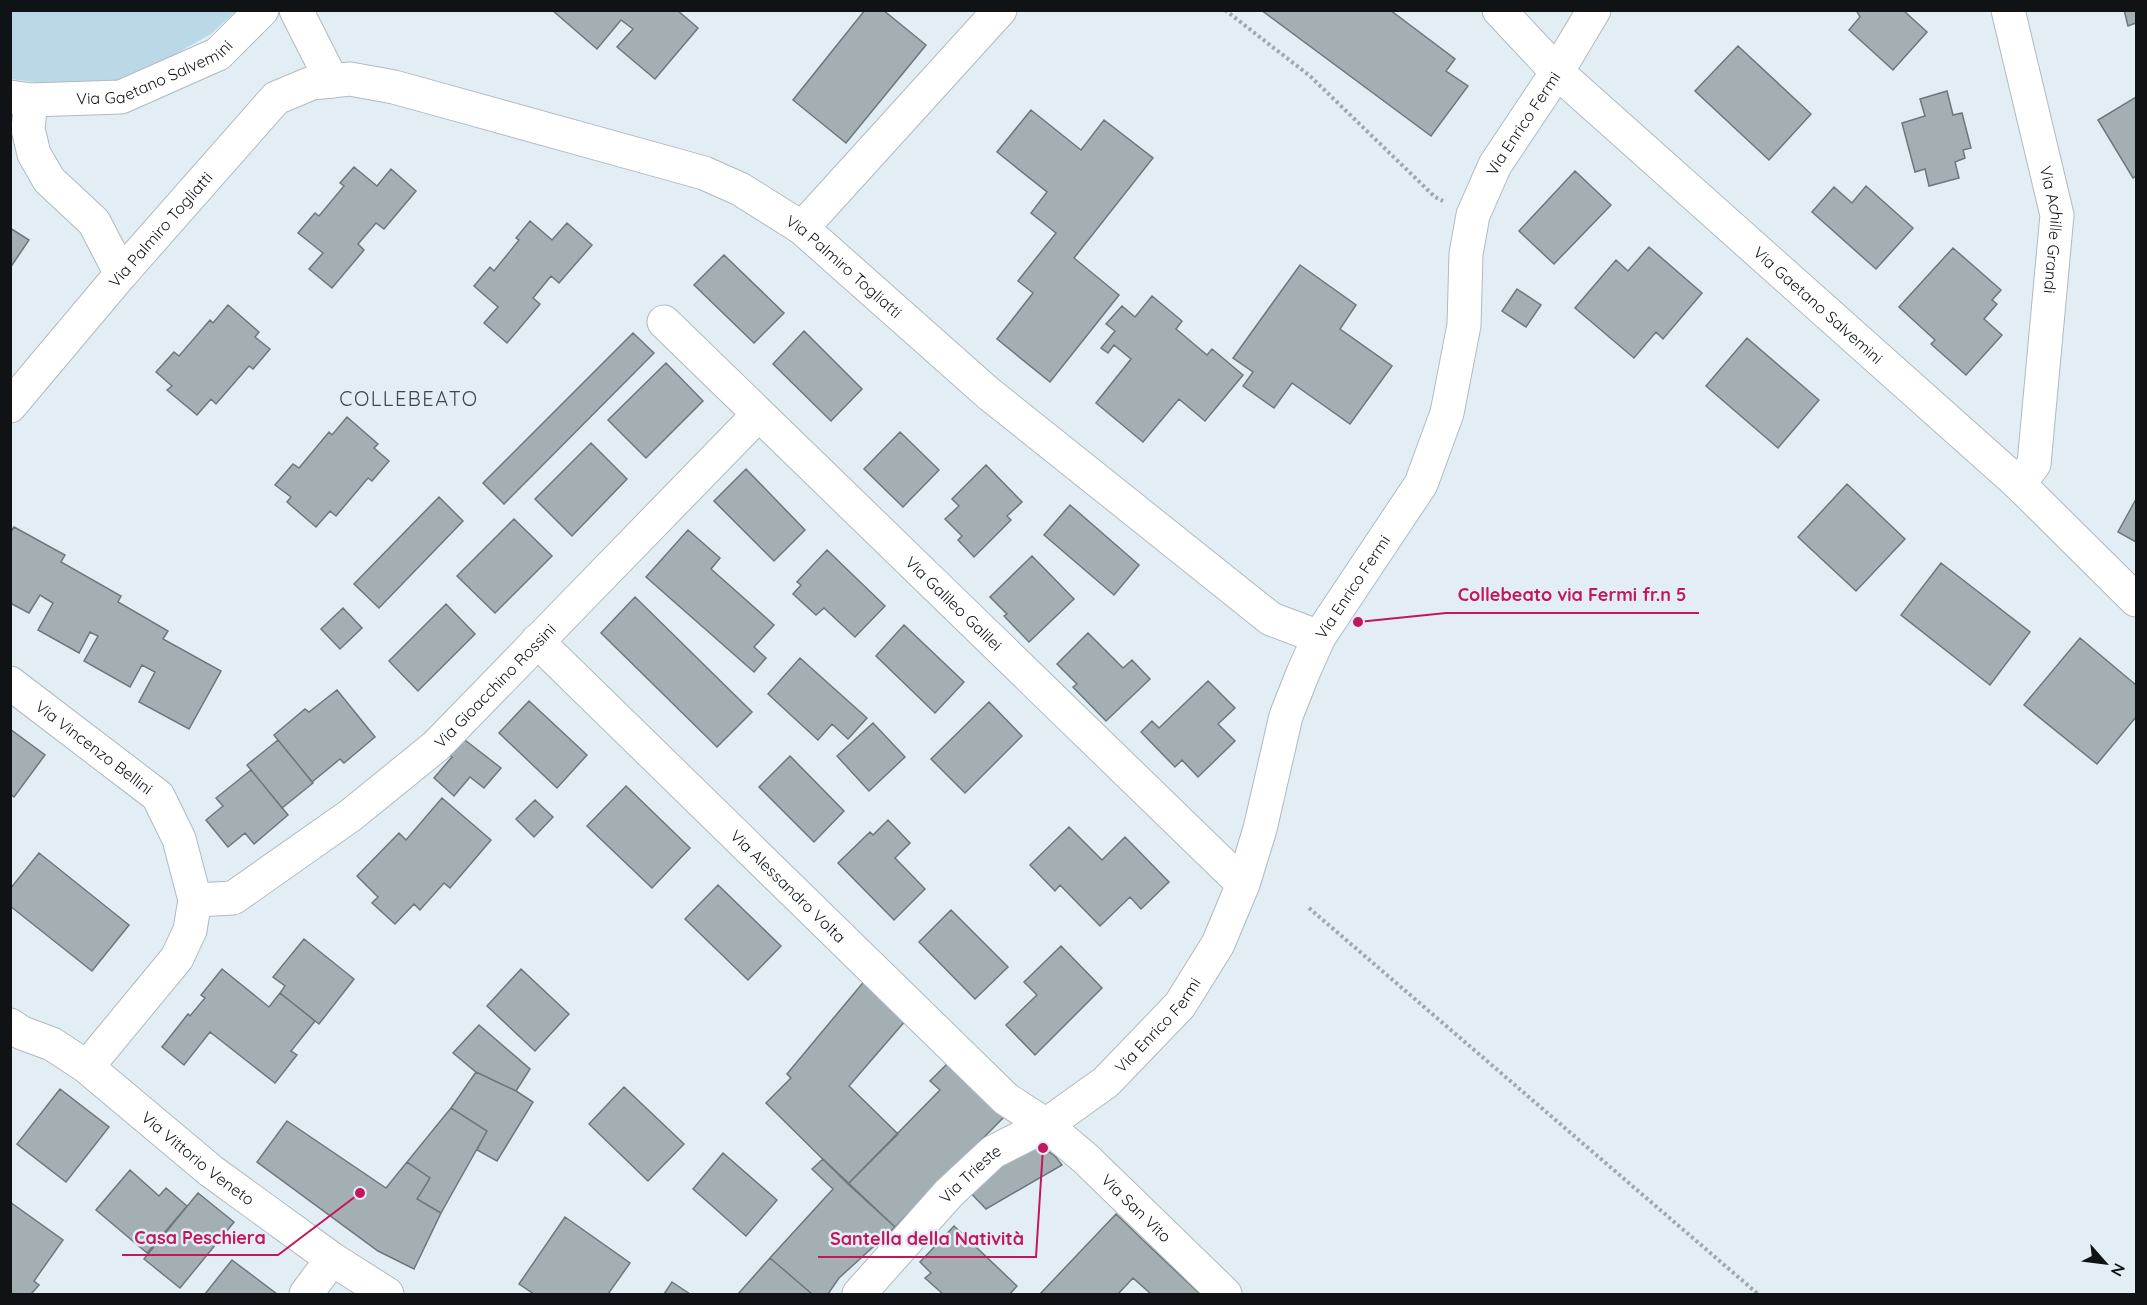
<svg xmlns="http://www.w3.org/2000/svg" width="2147" height="1305" viewBox="0 0 2147 1305" font-family="Quicksand,sans-serif">
<rect width="100%" height="100%" fill="#e2eef4"/>
<path fill="#bbd8e7" d="M 11,11 L 236,11 L 211,34 L 138,75 L 98,85 L 58,85 L 11,79 Z"/>
<path fill="#a4afb4" stroke="#6d777c" stroke-width="1.5" d="M 552,10 L 677,10 L 698,28 L 655,79 L 617,47 L 633,29 L 621,20 L 597,49 Z
M 865,10 L 883,10 L 926,45 L 846,143 L 793,100 Z
M 1261,10 L 1390,10 L 1455,59 L 1446,71 L 1468,86 L 1431,136 Z
M 1856,10 L 1903,10 L 1927,32 L 1893,70 L 1849,30 L 1860,17 Z
M 2124,10 L 2136,10 L 2136,23 L 2128,26 Z
M 1738,46 L 1811,114 L 1769,160 L 1695,91 Z
M 1947,91 L 1953,115 L 1962,113 L 1971,148 L 1963,150 L 1965,158 L 1955,162 L 1959,178 L 1929,186 L 1925,169 L 1915,172 L 1902,123 L 1925,116 L 1920,99 Z
M 2136,97 L 2136,176 L 2133,178 L 2098,120 Z
M 1031,110 L 1081,150 L 1104,120 L 1153,158 L 1074,258 L 1119,295 L 1050,382 L 997,339 L 1033,293 L 1018,281 L 1056,233 L 1031,213 L 1047,192 L 997,152 Z
M 354,167 L 377,186 L 391,169 L 416,191 L 384,229 L 376,223 L 358,244 L 364,250 L 332,288 L 309,269 L 323,253 L 298,233 L 315,213 L 319,216 L 344,186 L 340,183 Z
M 1575,171 L 1611,205 L 1554,264 L 1519,231 Z
M 1866,186 L 1913,228 L 1876,269 L 1812,212 L 1834,187 L 1852,203 Z
M 530,221 L 552,240 L 567,223 L 592,245 L 559,283 L 551,276 L 533,298 L 540,304 L 507,343 L 484,323 L 498,307 L 474,286 L 490,267 L 494,271 L 519,240 L 516,238 Z
M 10,228 L 29,240 L 10,268 Z
M 1649,247 L 1702,293 L 1663,339 L 1656,332 L 1634,358 L 1575,308 L 1616,260 L 1628,271 Z
M 1953,248 L 2001,290 L 1992,300 L 1997,304 L 1984,319 L 2002,335 L 1966,375 L 1931,344 L 1935,340 L 1899,307 Z
M 724,255 L 784,313 L 754,343 L 694,285 Z
M 1300,265 L 1356,305 L 1340,329 L 1392,366 L 1350,424 L 1292,383 L 1274,408 L 1243,386 L 1253,372 L 1233,358 Z
M 1517,289 L 1541,305 L 1526,327 L 1502,311 Z
M 1152,296 L 1182,321 L 1176,329 L 1207,355 L 1212,349 L 1243,375 L 1205,421 L 1179,399 L 1143,442 L 1096,403 L 1131,359 L 1114,345 L 1108,353 L 1101,348 L 1115,331 L 1106,324 L 1122,306 L 1135,317 Z
M 228,305 L 259,332 L 255,337 L 270,349 L 253,369 L 249,366 L 216,404 L 211,399 L 197,415 L 167,390 L 172,386 L 156,372 L 174,352 L 179,356 L 210,320 L 213,323 Z
M 804,331 L 862,389 L 831,421 L 773,364 Z
M 633,333 L 654,353 L 504,504 L 483,483 Z
M 1747,338 L 1819,400 L 1778,448 L 1706,386 Z
M 666,363 L 703,401 L 646,458 L 608,420 Z
M 347,417 L 378,444 L 374,448 L 389,461 L 372,481 L 368,478 L 336,516 L 330,511 L 316,527 L 287,502 L 291,497 L 275,485 L 293,464 L 299,468 L 329,432 L 332,435 Z
M 900,432 L 939,470 L 903,507 L 864,469 Z
M 591,443 L 627,479 L 572,536 L 535,499 Z
M 986,465 L 1022,502 L 1007,516 L 1011,520 L 974,557 L 958,540 L 962,536 L 945,519 L 959,506 L 952,499 Z
M 746,469 L 805,530 L 774,561 L 714,501 Z
M 1847,484 L 1905,539 L 1856,591 L 1798,537 Z
M 439,497 L 463,521 L 379,608 L 354,584 Z
M 2136,499 L 2136,542 L 2118,532 Z
M 1070,505 L 1139,565 L 1114,595 L 1044,535 Z
M 514,519 L 552,556 L 495,613 L 457,576 Z
M 14,527 L 65,555 L 61,562 L 121,596 L 118,602 L 168,631 L 163,639 L 221,671 L 189,729 L 139,702 L 155,672 L 142,665 L 130,687 L 84,661 L 98,636 L 90,632 L 79,653 L 38,630 L 53,603 L 40,595 L 29,613 L 10,603 L 10,533 Z
M 688,530 L 720,558 L 711,569 L 774,625 L 754,647 L 766,658 L 754,672 L 646,577 Z
M 827,550 L 885,606 L 855,637 L 824,608 L 816,615 L 793,594 L 801,585 L 797,582 Z
M 1032,556 L 1074,599 L 1029,642 L 1004,616 L 1007,614 L 990,597 Z
M 1941,563 L 2030,632 L 1990,685 L 1901,615 Z
M 635,597 L 752,712 L 717,747 L 601,633 Z
M 446,604 L 475,634 L 418,691 L 389,661 Z
M 343,608 L 362,628 L 340,649 L 321,629 Z
M 904,625 L 964,682 L 935,713 L 876,656 Z
M 1088,633 L 1123,668 L 1132,660 L 1150,679 L 1106,721 L 1073,687 L 1077,684 L 1057,664 Z
M 2080,638 L 2136,685 L 2136,717 L 2097,764 L 2024,705 Z
M 800,658 L 867,718 L 848,739 L 832,724 L 818,740 L 768,694 Z
M 1208,681 L 1235,708 L 1218,724 L 1235,741 L 1198,777 L 1182,760 L 1175,767 L 1141,732 L 1152,721 L 1159,728 Z
M 337,690 L 375,737 L 344,763 L 340,759 L 312,782 L 274,735 L 305,709 L 309,712 Z
M 529,701 L 587,755 L 557,788 L 499,733 Z
M 989,702 L 1022,736 L 965,793 L 931,759 Z
M 873,723 L 905,757 L 869,791 L 837,756 Z
M 10,729 L 45,755 L 14,797 L 10,794 Z
M 461,737 L 501,768 L 484,788 L 470,777 L 454,796 L 434,778 L 452,757 L 447,753 Z
M 278,740 L 313,783 L 282,808 L 247,765 Z
M 790,756 L 844,811 L 814,842 L 759,787 Z
M 251,770 L 288,815 L 254,844 L 245,833 L 228,847 L 206,820 L 223,806 L 216,798 Z
M 626,786 L 690,848 L 652,888 L 587,826 Z
M 442,798 L 491,840 L 450,888 L 444,883 L 420,910 L 414,904 L 395,924 L 372,903 L 378,897 L 357,876 L 399,833 L 406,840 Z
M 535,800 L 553,817 L 534,837 L 516,819 Z
M 888,820 L 910,843 L 895,858 L 925,889 L 894,920 L 838,863 L 870,832 L 873,835 Z
M 1069,827 L 1102,860 L 1125,837 L 1169,882 L 1141,909 L 1130,897 L 1100,926 L 1060,885 L 1055,891 L 1030,865 Z
M 39,853 L 129,925 L 92,971 L 10,906 L 10,889 Z
M 718,885 L 781,946 L 748,980 L 685,919 Z
M 951,910 L 1008,967 L 975,999 L 919,942 Z
M 304,939 L 354,979 L 319,1024 L 280,993 L 285,986 L 273,977 Z
M 1061,946 L 1102,988 L 1035,1055 L 1006,1025 L 1037,995 L 1024,982 Z
M 222,969 L 269,1007 L 280,993 L 315,1021 L 291,1051 L 297,1055 L 275,1083 L 210,1032 L 184,1065 L 162,1047 L 188,1014 L 190,1016 L 205,998 L 201,995 Z
M 521,969 L 569,1014 L 535,1051 L 487,1006 Z
M 866,979 L 906,1020 L 849,1086 L 898,1134 L 848,1184 L 766,1103 L 791,1078 L 787,1074 Z
M 479,1025 L 530,1069 L 516,1091 L 476,1072 L 453,1053 Z
M 949,1062 L 1004,1117 L 895,1227 L 848,1184 L 940,1090 L 930,1081 Z
M 476,1072 L 516,1091 L 533,1102 L 497,1161 L 477,1150 L 487,1131 L 451,1108 Z
M 624,1087 L 684,1144 L 648,1181 L 589,1124 Z
M 60,1089 L 109,1127 L 66,1182 L 17,1144 Z
M 451,1108 L 487,1131 L 441,1213 L 417,1199 L 430,1178 L 407,1162 Z
M 287,1121 L 386,1188 L 407,1162 L 430,1178 L 417,1199 L 441,1213 L 414,1269 L 378,1251 L 257,1162 Z
M 1027,1148 L 1043,1148 L 1055,1156 L 1062,1165 L 986,1209 L 965,1187 Z
M 723,1153 L 777,1200 L 746,1236 L 693,1189 Z
M 823,1159 L 895,1227 L 839,1278 L 828,1294 L 812,1294 L 770,1258 L 833,1189 L 812,1169 Z
M 130,1170 L 159,1196 L 166,1188 L 187,1206 L 147,1253 L 96,1210 Z
M 198,1193 L 234,1222 L 180,1288 L 144,1259 Z
M 10,1202 L 63,1240 L 34,1281 L 39,1285 L 31,1294 L 10,1294 Z
M 1116,1214 L 1145,1242 L 1200,1294 L 1151,1294 L 1133,1278 L 1118,1294 L 1040,1294 Z
M 565,1217 L 630,1263 L 608,1294 L 534,1294 L 519,1284 Z
M 954,1226 L 1017,1286 L 1010,1294 L 943,1294 L 925,1278 L 931,1273 L 920,1262 Z
M 770,1258 L 812,1294 L 738,1294 Z
M 232,1260 L 277,1294 L 205,1294 Z
M 672,1282 L 690,1294 L 664,1294 Z"/>
<g fill="none" stroke-linecap="round" stroke-linejoin="round">
<defs>
<g id="minor">
<path d="M 296,10 L 332,81"/>
<path id="s1" d="M 1499,10 L 1557,72 L 2019,484 L 2136,600"/>
<path id="s2" d="M 2008,10 L 2057,215 L 2034,464 L 2019,484"/>
<path id="s3" d="M 10,97 L 31,100 L 121,97 L 218,54 L 262,10"/>
<path d="M 31,100 L 28,129 L 34,154 L 49,180 L 94,222 L 121,274"/>
<path d="M 802,228 L 1000,10"/>
<path id="s4" d="M 664,322 L 1243,884"/>
<path id="s5" d="M 10,406 L 121,274 L 276,98 L 312,83 L 350,79 L 394,87 L 704,173 L 740,189 L 802,228 L 988,393 L 1271,619 L 1319,637"/>
<path id="s6" d="M 537,641 L 1006,1099 L 1046,1125 L 1086,1159 L 1225,1294"/>
<path id="s7" d="M 10,683 L 158,796 L 179,839 L 195,900 L 190,930 L 177,958 L 87,1067"/>
<path id="s8" d="M 195,900 L 233,898 L 351,815 L 436,746 L 758,415"/>
<path id="s9" d="M 10,1025 L 22,1033 L 52,1044 L 87,1067 L 211,1171 L 332,1259 L 387,1294"/>
<path d="M 306,1294 L 332,1259"/>
<path id="s10" d="M 859,1294 L 949,1193 L 993,1152 L 1046,1125 L 1106,1082 L 1180,1005 L 1218,944 L 1243,884 L 1260,829 L 1286,716 L 1303,673 L 1319,637 L 1421,484 L 1447,413 L 1464,325 L 1466,254 L 1473,215 L 1495,165 L 1557,72 L 1594,10"/>
</g>
</defs>
<use href="#minor" stroke="#afbac0" stroke-width="35"/>
<path stroke="#9fa8ad" stroke-width="4" stroke-dasharray="3 3" stroke-linecap="butt" d="M 1225,10 L 1310,76 L 1435,197 L 1443,201
M 1309,908 L 1758,1294"/>
<use href="#minor" stroke="#fff" stroke-width="33"/>
</g>
<g text-anchor="middle" dominant-baseline="central" stroke-width="5" stroke-linejoin="round" paint-order="stroke">
<g font-size="16" fill="#0f1315" stroke="#e2eef4">
<text stroke="none"><textPath href="#s3" startOffset="150">Via Gaetano Salvemini</textPath></text>
<text stroke="none"><textPath href="#s10" startOffset="1396">Via Enrico Fermi</textPath></text>
<text stroke="none"><textPath href="#s5" startOffset="232">Via Palmiro Togliatti</textPath></text>
<text stroke="none"><textPath href="#s2" startOffset="225">Via Achille Grandi</textPath></text>
<text stroke="none"><textPath href="#s5" startOffset="1020">Via Palmiro Togliatti</textPath></text>
<text stroke="none"><textPath href="#s1" startOffset="435">Via Gaetano Salvemini</textPath></text>
<text stroke="none"><textPath href="#s10" startOffset="892">Via Enrico Fermi</textPath></text>
<text stroke="none"><textPath href="#s4" startOffset="404">Via Galileo Galilei</textPath></text>
<text stroke="none"><textPath href="#s8" startOffset="376">Via Gioacchino Rossini</textPath></text>
<text stroke="none"><textPath href="#s7" startOffset="106">Via Vincenzo Bellini</textPath></text>
<text stroke="none"><textPath href="#s6" startOffset="351">Via Alessandro Volta</textPath></text>
<text stroke="none"><textPath href="#s10" startOffset="406">Via Enrico Fermi</textPath></text>
<text stroke="none"><textPath href="#s9" startOffset="232">Via Vittorio Veneto</textPath></text>
<text stroke="none"><textPath href="#s10" startOffset="164">Via Trieste</textPath></text>
<text stroke="none"><textPath href="#s6" startOffset="826">Via San Vito</textPath></text>
</g>
<g font-size="20" letter-spacing="1.5" fill="#3d464b" stroke="#e2eef4">
<text x="409" y="398">COLLEBEATO</text>
</g>
</g>
<path fill="none" stroke="#c2185b" stroke-width="2" d="M1358 622L1446 613H1699M360 1193L278 1255H122M1043 1148L1036 1257H818"/>
<g fill="#c2185b" stroke="#e2eef4" stroke-width="2">
<circle cx="1358" cy="622" r="6"/>
<circle cx="360" cy="1193" r="6"/>
<circle cx="1043" cy="1148" r="6"/>
</g>
<g font-size="18" text-anchor="middle" font-weight="bold" fill="#c2185b" stroke="#e2eef4" stroke-width="5" stroke-linejoin="round" paint-order="stroke">
<text x="1572" y="601">Collebeato via Fermi fr.n 5</text>
<text x="200" y="1244">Casa Peschiera</text>
<text x="927" y="1245">Santella della Natività</text>
</g>
<rect width="2147" height="1305" fill="none" stroke="#0f1315" stroke-width="24"/>
<g transform="translate(2105 1263) rotate(118)" stroke="#e2eef4" stroke-width="4.5" paint-order="stroke">
<path d="M0-4.5L10 22L0 15L-10 22Z" fill="#0f1315"/>
<text y="-9" font-size="16" font-weight="bold" text-anchor="middle" fill="#0f1315">N</text>
</g>
</svg>
